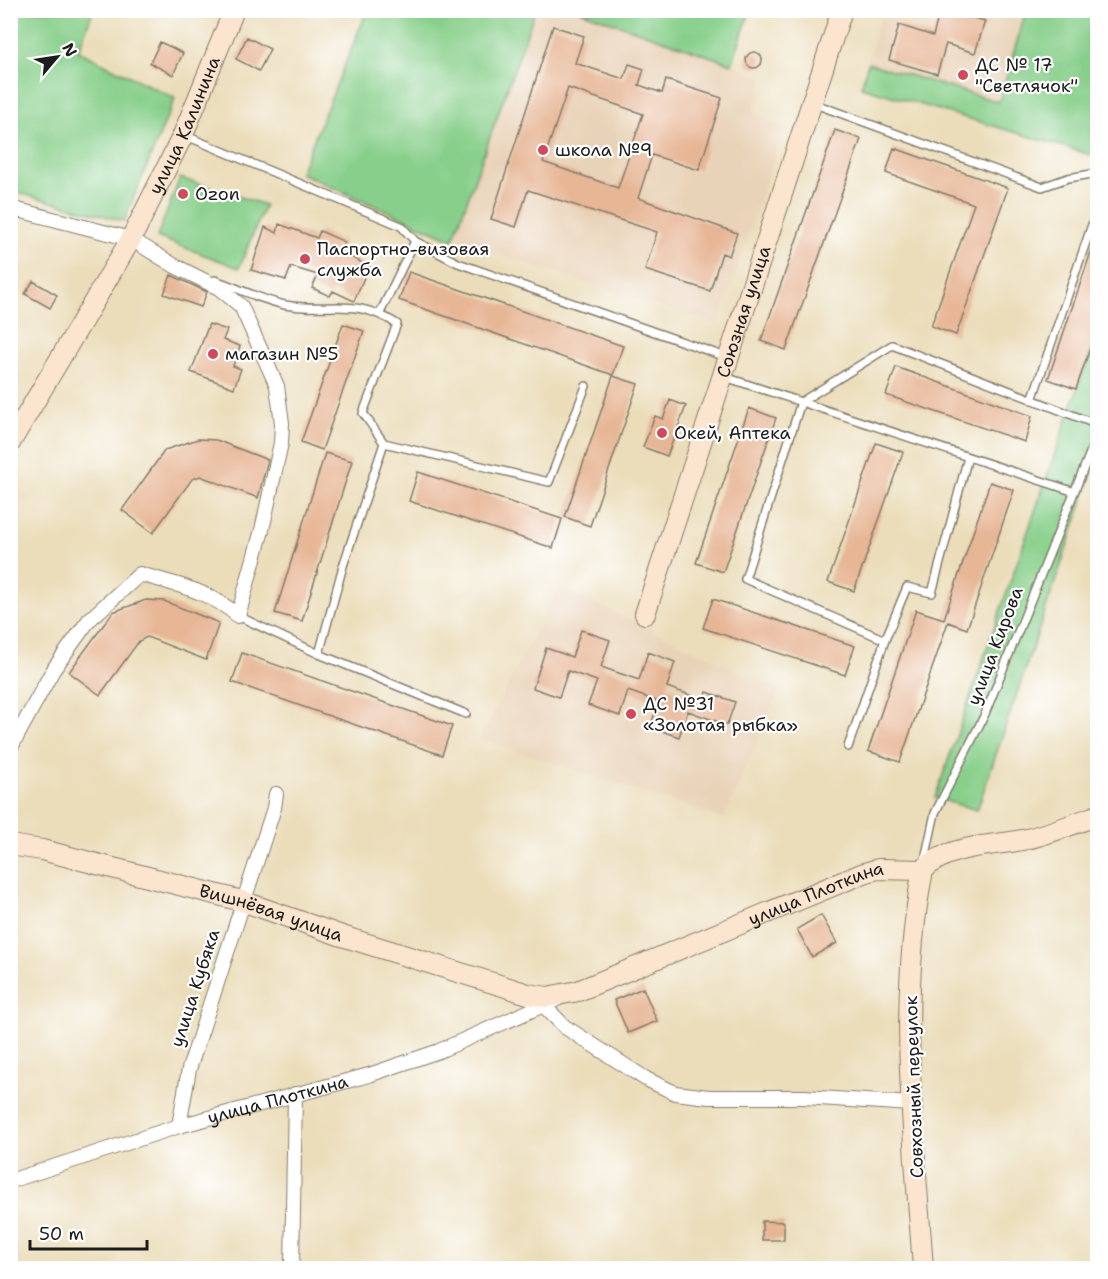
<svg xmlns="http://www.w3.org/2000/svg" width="1108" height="1279" viewBox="0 0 1108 1279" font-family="'Shantell Sans',sans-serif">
<rect width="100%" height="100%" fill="#fff"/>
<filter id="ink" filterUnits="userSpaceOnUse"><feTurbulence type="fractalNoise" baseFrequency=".0167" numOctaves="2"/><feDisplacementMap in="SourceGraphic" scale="12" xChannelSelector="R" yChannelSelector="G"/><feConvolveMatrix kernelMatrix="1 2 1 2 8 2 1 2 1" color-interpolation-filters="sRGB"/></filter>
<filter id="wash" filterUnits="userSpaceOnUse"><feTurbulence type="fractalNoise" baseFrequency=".008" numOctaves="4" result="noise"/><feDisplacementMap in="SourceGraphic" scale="24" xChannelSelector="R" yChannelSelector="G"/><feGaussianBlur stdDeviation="1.35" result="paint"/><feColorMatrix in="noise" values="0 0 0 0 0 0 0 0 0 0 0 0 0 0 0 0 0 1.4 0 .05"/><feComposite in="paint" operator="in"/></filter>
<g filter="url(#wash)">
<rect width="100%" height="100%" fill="#ebddba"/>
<path fill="#e9d3b8" d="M 367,11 L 750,11 L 733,64 L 764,78 L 753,113 L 785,127 L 718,325 L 453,240 L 300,173 Z
M 881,11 L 1078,11 L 1045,140 L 861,87 Z
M 560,586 L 779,690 L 724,819 L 479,739 Z"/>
<path fill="#87cf8a" stroke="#527653" stroke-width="1.5" d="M 10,11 L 93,11 L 78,51 L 175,98 L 124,221 L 11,191 Z
M 367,11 L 535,11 L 453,240 L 300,173 Z
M 580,11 L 750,11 L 732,64 Z
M 1026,11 L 1097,11 L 1098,138 L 1092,155 L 861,87 L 868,63 L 999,102 Z
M 180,178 L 265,205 L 239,268 L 157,237 Z
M 1097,333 L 1097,459 L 977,810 L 935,798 Z"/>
<g id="blocks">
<path fill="#e7b695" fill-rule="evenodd" d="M 940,10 L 959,10 L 958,14 L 985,21 L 975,53 L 946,44 L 937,74 L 889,60 L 899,25 L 933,36 Z
M 553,26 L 584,36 L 575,63 L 624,79 L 629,64 L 644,69 L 639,85 L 662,93 L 666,80 L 722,98 L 699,170 L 652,155 L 638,198 L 737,233 L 729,256 L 722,253 L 710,291 L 645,270 L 657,232 L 528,190 L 516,227 L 491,219 ZM 568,88 L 643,114 L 618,188 L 543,162 Z
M 247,37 L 270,49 L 259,71 L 236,59 Z
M 160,42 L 183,53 L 173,75 L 150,63 Z
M746 60a8 8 0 1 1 16 0a8 8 0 1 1-16 0Z
M 835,130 L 861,139 L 786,350 L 761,341 Z
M 894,148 L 1008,188 L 956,335 L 931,326 L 974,204 L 886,173 Z
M 279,224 L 317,238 L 320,231 L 345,242 L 340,252 L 369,266 L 354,301 L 333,291 L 330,296 L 312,288 L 318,275 L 291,267 L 286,280 L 251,270 L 265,227 L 277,233 Z
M 1095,240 L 1098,241 L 1098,325 L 1076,389 L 1048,379 Z
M 409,272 L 623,346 L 613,375 L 399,300 Z
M 171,275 L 207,292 L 201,307 L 164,294 Z
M 33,281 L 57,295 L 50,308 L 25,294 Z
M 209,324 L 227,330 L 223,340 L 240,346 L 233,366 L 241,369 L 234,388 L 191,372 Z
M 343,324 L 364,331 L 322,450 L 301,442 Z
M 896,367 L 1032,416 L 1025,442 L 886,395 Z
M 613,376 L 638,384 L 590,526 L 565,517 Z
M 670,400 L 686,406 L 667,456 L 643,447 L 655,416 L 663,419 Z
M 749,408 L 776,418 L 723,572 L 696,563 Z
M 198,439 L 216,440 L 268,460 L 258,498 L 200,476 L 192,479 L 153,533 L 122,510 L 165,450 Z
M 876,443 L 903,452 L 854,591 L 828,582 Z
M 325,453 L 352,461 L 302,621 L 275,613 Z
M 418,472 L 562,519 L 553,548 L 409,501 Z
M 990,482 L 1014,490 L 967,629 L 948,622 L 900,762 L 868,751 L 916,610 L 944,619 Z
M 713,599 L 855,646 L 845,675 L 703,628 Z
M 146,600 L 164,601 L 219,623 L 206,660 L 147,637 L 139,641 L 100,695 L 69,672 L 113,612 Z
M 581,630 L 610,640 L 601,667 L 639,680 L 648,652 L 675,662 L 667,687 L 704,700 L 707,692 L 735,702 L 727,725 L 688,711 L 679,737 L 650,727 L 659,702 L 628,691 L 620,716 L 588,705 L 597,681 L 568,671 L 559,697 L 533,688 L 546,648 L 572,657 Z
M 242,653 L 452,726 L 442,755 L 232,682 Z
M 821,915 L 837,943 L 812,957 L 797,929 Z
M 643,988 L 657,1021 L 628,1033 L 614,1000 Z
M 762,1221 L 784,1222 L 784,1240 L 762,1240 Z"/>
</g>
</g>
<g filter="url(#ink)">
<use href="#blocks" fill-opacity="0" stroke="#847c6b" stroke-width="1.5"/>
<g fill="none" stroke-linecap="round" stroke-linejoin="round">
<defs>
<path id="lane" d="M 815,104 L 1042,187 L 1068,178 L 1098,173
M 184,135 L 401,226 L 415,241 L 458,263 L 726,357
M 215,280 C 238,288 261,300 285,305 C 330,313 353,296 397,324 L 363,413 L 384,443 L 343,566 L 319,654
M 380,313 L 415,241
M 725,377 L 1072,491
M 1032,400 L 1098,207
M 384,443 L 549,482 L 586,386
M 968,457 L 932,593 L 907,587 L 885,640 L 745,579 L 801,402 L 892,345 L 1098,425
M 238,616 L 319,654 L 466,714
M 848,747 L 885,640
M 924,864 L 935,813 L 985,714 L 1098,433"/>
<g id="street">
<path d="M 10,208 L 131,239 L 175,266 L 219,288 L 241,306 L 277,386 L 282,423 L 281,443 L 262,530 L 238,616 C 209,590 176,585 140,574 L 89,620 L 53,670 L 10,749"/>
<path d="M 537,999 L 565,1027 L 646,1079 L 675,1093 L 709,1097 L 804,1097 L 912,1104"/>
<path d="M 179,1126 L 189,1069 L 274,808 L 276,794"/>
<path id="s1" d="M 10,1181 L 179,1126 L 369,1075 L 439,1051 L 557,999"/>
<path d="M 292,1268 L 295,1094"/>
</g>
<g id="secondary">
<path id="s2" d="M 10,443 L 131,239 L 183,135 L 234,10"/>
<path id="s3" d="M 645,614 L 842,10"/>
<path id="s4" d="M 10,845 L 42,850 L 242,901 L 342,936 L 528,994 L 547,997 L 578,991 L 864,873 L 878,869 L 923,870 C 951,843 992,847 1027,839 C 1051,833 1074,824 1098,815"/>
<path d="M 923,1268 C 914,1136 897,1001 923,870"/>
</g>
</defs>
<use href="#lane" stroke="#847c6b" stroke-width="10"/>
<use href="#street" stroke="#847c6b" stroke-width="16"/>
<use href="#secondary" stroke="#847c6b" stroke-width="22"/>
<use href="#lane" stroke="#fff" stroke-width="7"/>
<use href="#street" stroke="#fff" stroke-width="14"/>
<use href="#secondary" stroke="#fce5cf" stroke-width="20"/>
</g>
</g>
<g fill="#d1495b" stroke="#fff" stroke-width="2">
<circle cx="963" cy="75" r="6"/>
<circle cx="543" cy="150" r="6"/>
<circle cx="183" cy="194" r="6"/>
<circle cx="305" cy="259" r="6"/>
<circle cx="213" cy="354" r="6"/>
<circle cx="662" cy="433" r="6"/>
<circle cx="631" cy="714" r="6"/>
</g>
<g text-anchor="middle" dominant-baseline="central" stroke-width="4.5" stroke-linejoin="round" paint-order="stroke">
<g font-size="18" fill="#1c1c1c" stroke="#fff" text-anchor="start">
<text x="975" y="65">ДС № 17<tspan x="975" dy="21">"Светлячок"</tspan></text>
<text x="555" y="150">школа №9</text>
<text x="195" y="194">Ozon</text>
<text x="317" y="249">Паспортно-визовая<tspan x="317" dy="21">служба</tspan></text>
<text x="225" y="354">магазин №5</text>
<text x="674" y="433">Окей, Аптека</text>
<text x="643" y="704">ДС №31<tspan x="643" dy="21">«Золотая рыбка»</tspan></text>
</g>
<g font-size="18" fill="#1c1c1c" stroke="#fff">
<text stroke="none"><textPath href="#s2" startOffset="363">улица Калинина</textPath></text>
<text stroke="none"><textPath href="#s3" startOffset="318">Союзная улица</textPath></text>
<text transform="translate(995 646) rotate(-69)">улица Кирова</text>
<text stroke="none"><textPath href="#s4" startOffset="848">улица Плоткина</textPath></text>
<text stroke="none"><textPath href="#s4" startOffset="270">Вишнёвая улица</textPath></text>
<text transform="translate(195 988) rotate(-72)">улица Кубяка</text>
<text transform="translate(914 1087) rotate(-92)">Совхозный переулок</text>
<text stroke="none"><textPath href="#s1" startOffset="280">улица Плоткина</textPath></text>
</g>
</g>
<rect width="1108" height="1279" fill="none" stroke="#fff" stroke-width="36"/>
<g transform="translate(57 57) rotate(61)" stroke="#ffffff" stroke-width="4.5" paint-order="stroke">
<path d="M0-4.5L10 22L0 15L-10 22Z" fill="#1c1c1c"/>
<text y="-9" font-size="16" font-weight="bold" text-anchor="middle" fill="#1c1c1c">N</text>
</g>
<path d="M30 1240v9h117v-9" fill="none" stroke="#1c1c1c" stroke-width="3"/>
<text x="39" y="1240" font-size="18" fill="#1c1c1c" stroke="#ffffff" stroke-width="4.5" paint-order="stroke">50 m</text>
</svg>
